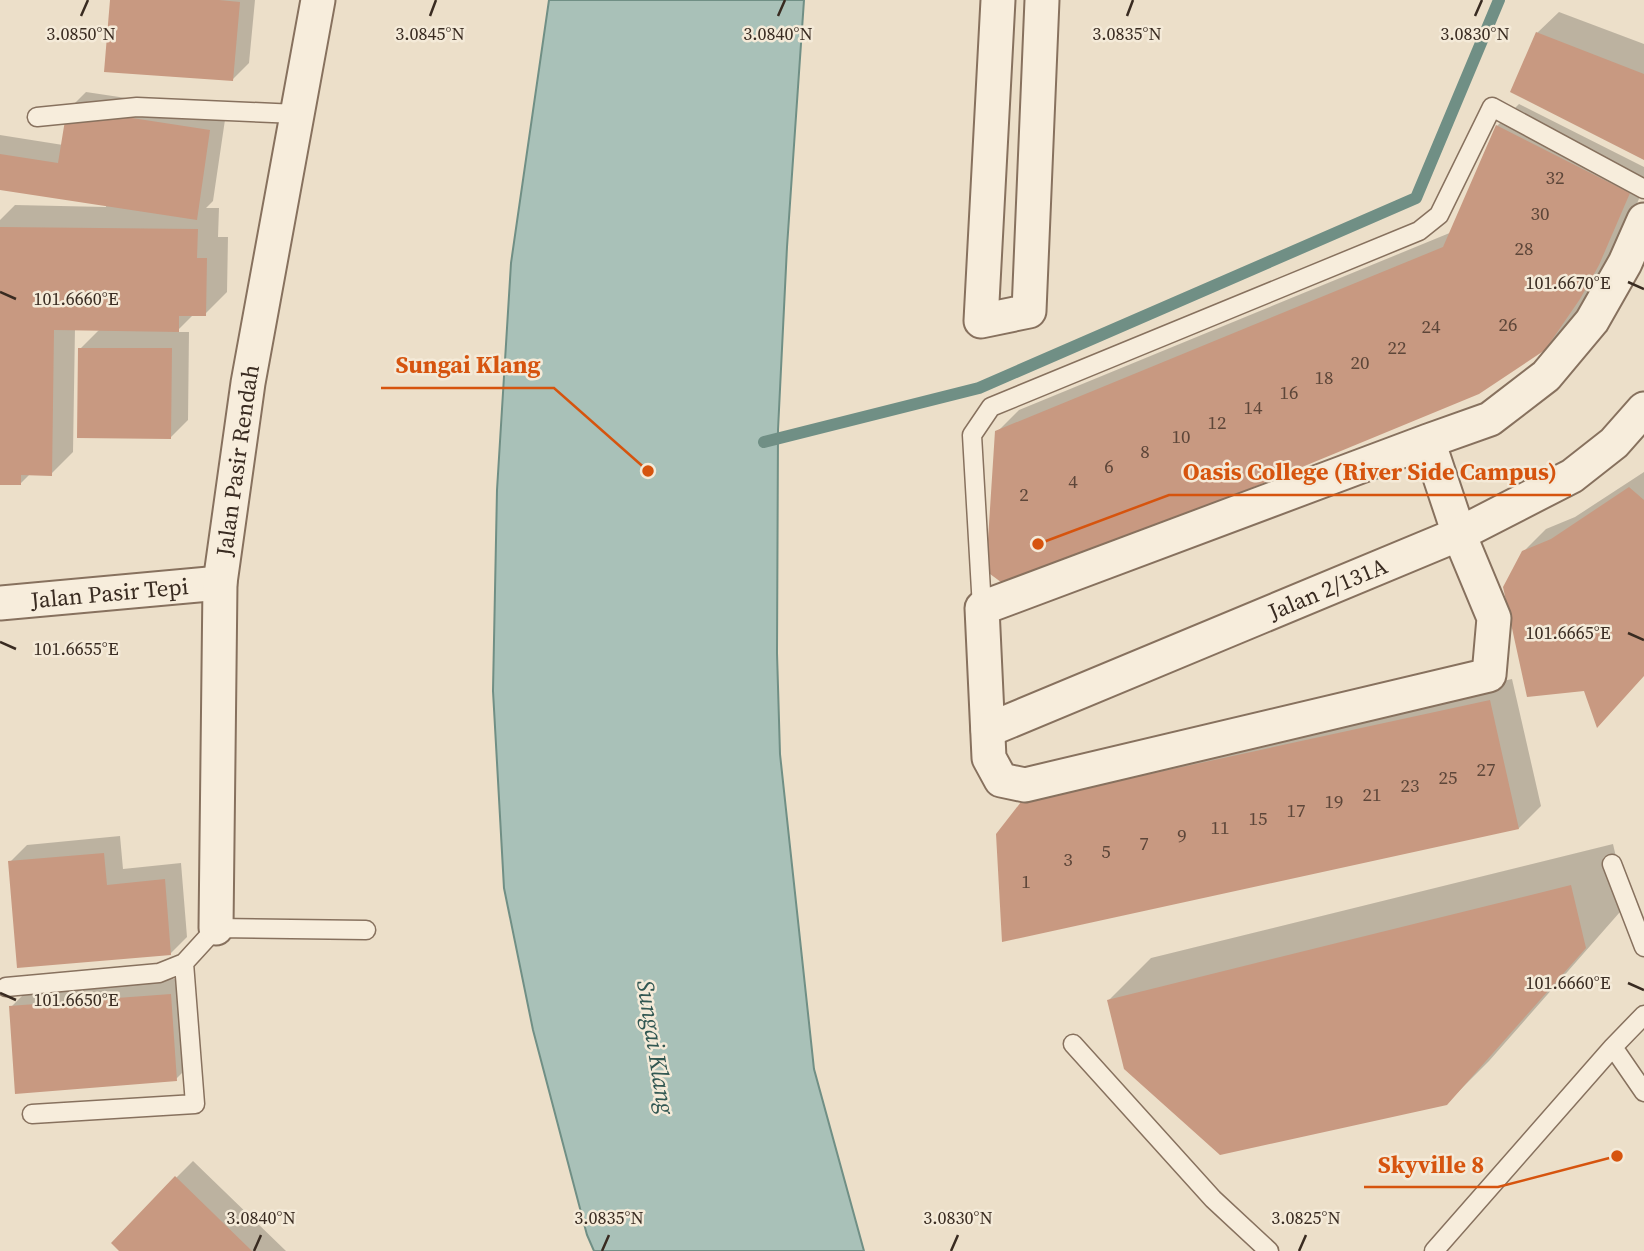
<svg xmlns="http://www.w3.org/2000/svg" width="1644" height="1251" viewBox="0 0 1644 1251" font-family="'Source Serif 4',serif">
<rect width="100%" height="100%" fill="#ecdfc9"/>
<path fill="#a9c1b8" stroke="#708f85" stroke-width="2" d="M 549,0 L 804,0 L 787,247 L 778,430 L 777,653 L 780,754 L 814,1069 L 864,1251 L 594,1251 L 587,1235 L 533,1030 L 504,888 L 493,691 L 497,490 L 511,263 Z"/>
<path fill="#0003" d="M 112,0 L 255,0 L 249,63 L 232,80 Z
M 1559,12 L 1644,44 L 1644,158 L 1537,33 Z
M 86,92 L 226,113 L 213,201 L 206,208 L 219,208 L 218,237 L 228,237 L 227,292 L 205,314 L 194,314 L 176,332 L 189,332 L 188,420 L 171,437 L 80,349 L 100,329 L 75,328 L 73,452 L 51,474 L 30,474 L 21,483 L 0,483 L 0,220 L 15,205 L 106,207 L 106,204 L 0,188 L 0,135 L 63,145 L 69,109 Z
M 1519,104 L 1644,167 L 1644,187 L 1621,241 L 1602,275 L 1567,326 L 1544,349 L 997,432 L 1019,410 L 1452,232 L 1497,126 Z
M 1644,472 L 1644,675 L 1585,690 L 1523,552 L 1546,529 L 1575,517 Z
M 1512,679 L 1541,806 L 1519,828 L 1022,803 L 1045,780 Z
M 120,836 L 123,869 L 181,863 L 187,937 L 170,954 L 10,862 L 27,845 Z
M 1613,844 L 1627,904 L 1489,1061 L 1446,1104 L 1109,1000 L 1151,958 Z
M 187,978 L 193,1062 L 176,1079 L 11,1007 L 28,990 Z
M 193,1161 L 286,1251 L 122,1251 L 176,1178 Z"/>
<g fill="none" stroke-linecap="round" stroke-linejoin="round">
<path stroke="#708f85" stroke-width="12" d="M 764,442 L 979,388 L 1416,198 L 1499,0"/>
</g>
<path fill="#c89981" d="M 110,0 L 219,0 L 240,2 L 233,81 L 104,72 Z
M 1536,32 L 1644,74 L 1644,160 L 1510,92 Z
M 67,108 L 210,130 L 197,220 L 0,190 L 0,154 L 58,163 Z
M 1496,125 L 1630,193 L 1599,265 L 1580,299 L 1545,350 L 1479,394 L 1009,588 L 986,571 L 995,431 L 1443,247 Z
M 0,227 L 198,229 L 197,258 L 207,258 L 206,316 L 179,316 L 179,332 L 54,330 L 52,476 L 21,475 L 21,485 L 0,485 Z
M 78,348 L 172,348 L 171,439 L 77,438 Z
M 1629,487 L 1644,500 L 1644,676 L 1597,728 L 1584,691 L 1527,697 L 1503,587 L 1522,551 L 1551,539 Z
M 1490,700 L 1519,829 L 1002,942 L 996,834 L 1021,802 Z
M 104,853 L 107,885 L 165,879 L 171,955 L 17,968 L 8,861 Z
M 1571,885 L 1586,948 L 1447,1105 L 1220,1155 L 1124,1069 L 1107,1000 Z
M 171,994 L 177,1081 L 15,1094 L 9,1006 Z
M 175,1176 L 252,1251 L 119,1251 L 111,1243 Z"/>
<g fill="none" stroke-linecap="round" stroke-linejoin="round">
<defs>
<path id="service" d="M 37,117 L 137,107 L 297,114
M 982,608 L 972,435 L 991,407 L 1419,231 L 1439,215 L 1492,107 L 1644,189
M 1612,864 L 1644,947
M 6,987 L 159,973 L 184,963 L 216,928 L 366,930
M 1073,1044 L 1213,1199 L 1269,1251
M 1613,1047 L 1644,1015
M 32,1114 L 195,1104 L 184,963
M 1434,1251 L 1613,1047 L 1644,1092"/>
<g id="minor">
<path d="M 998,0 L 981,321 L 1029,311 L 1042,0"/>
<path d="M 1428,441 L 1459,534 L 1494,618 L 1489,675 L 1025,785 L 1001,780 L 989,758 L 982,608 L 1428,441 L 1490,419 L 1546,376 L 1592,321 L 1625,263 L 1644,220"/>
<path id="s1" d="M 0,603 L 220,583"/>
<path id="s2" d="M 988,730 L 1459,534 L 1572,476 L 1614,443 L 1644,409"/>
<path id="s3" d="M 216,928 L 220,583 L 248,383 L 318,0"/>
</g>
</defs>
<use href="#service" stroke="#87715e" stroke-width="21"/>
<use href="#minor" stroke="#87715e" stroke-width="37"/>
<use href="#service" stroke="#f7eddc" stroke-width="18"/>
<use href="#minor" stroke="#f7eddc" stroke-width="33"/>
</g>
<path fill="none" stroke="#392b21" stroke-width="2.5" d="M 81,16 L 88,0M 430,16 L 436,0M 778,16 L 785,0M 1127,16 L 1133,0M 1475,16 L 1482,0M 1628,282 L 1644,289M 0,292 L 16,299M 1628,633 L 1644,640M 0,642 L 16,649M 1628,983 L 1644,990M 0,993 L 16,1000M 254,1251 L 261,1235M 602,1251 L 609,1235M 951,1251 L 958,1235M 1299,1251 L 1306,1235"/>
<g text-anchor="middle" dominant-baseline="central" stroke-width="5" stroke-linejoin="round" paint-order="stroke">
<g font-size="19" fill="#5d4639">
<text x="1555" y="177">32</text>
<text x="1540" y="213">30</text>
<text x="1524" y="248">28</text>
<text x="1508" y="324">26</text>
<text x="1431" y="326">24</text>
<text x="1397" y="347">22</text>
<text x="1360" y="362">20</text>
<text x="1324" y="377">18</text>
<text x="1289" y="392">16</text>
<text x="1253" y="407">14</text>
<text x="1217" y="422">12</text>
<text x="1181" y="436">10</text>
<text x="1145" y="451">8</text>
<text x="1109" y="466">6</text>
<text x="1073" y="481">4</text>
<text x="1024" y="494">2</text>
<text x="1486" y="769">27</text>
<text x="1448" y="777">25</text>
<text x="1410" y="785">23</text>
<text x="1372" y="794">21</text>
<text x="1334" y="801">19</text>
<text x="1296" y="810">17</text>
<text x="1258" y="818">15</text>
<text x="1220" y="827">11</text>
<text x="1182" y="835">9</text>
<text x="1144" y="843">7</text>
<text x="1106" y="851">5</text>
<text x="1068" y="859">3</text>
<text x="1026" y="881">1</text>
</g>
<g font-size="23" fill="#392b21" stroke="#f4ead8">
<text stroke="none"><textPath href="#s3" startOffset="469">Jalan Pasir Rendah</textPath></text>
<text stroke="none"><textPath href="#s2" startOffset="368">Jalan 2/131A</textPath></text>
<text stroke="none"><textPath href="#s1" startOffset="110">Jalan Pasir Tepi</textPath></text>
</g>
<g font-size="24" font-style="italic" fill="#315752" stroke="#f4ead8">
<text transform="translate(656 1047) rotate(81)">Sungai Klang</text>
</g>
</g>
<g font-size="18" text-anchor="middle" fill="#392b21" stroke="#f4ead8" stroke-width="5" stroke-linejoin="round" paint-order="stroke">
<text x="81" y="40">3.0850°N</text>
<text x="430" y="40">3.0845°N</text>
<text x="778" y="40">3.0840°N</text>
<text x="1127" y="40">3.0835°N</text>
<text x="1475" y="40">3.0830°N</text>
<text x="1568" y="289">101.6670°E</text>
<text x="76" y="305">101.6660°E</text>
<text x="1568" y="639">101.6665°E</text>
<text x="76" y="655">101.6655°E</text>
<text x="1568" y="989">101.6660°E</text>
<text x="76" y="1006">101.6650°E</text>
<text x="261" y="1224">3.0840°N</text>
<text x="609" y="1224">3.0835°N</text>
<text x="958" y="1224">3.0830°N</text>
<text x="1306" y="1224">3.0825°N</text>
</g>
<path fill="none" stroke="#d6540e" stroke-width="2.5" d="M648 471L554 388H381M1038 544L1169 495H1571M1617 1156L1498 1187H1364"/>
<g fill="#d6540e" stroke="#f4ead8" stroke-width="2.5">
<circle cx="648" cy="471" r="7"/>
<circle cx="1038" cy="544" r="7"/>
<circle cx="1617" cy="1156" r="7"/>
</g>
<g font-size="24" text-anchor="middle" font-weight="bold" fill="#d6540e" stroke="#f4ead8" stroke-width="5" stroke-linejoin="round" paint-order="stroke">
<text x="468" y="373">Sungai Klang</text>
<text x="1370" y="480">Oasis College (River Side Campus)</text>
<text x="1431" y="1173">Skyville 8</text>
</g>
</svg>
